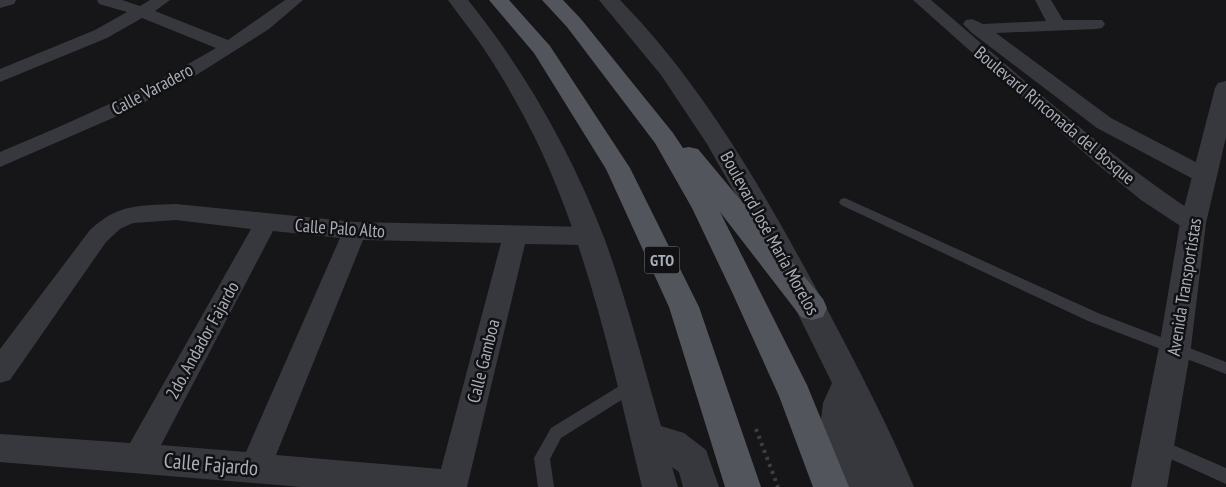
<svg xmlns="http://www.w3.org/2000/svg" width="1226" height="487" viewBox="0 0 1226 487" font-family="'PT Sans Narrow',sans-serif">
<rect width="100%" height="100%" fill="#161618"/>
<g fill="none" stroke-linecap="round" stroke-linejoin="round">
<path stroke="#3d3f44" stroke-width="4" stroke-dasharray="3 4.5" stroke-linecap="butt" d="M 756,429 L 778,487"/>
<path fill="#37383d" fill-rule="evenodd" d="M 845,198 L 1098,313 L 1226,362 L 1226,374 L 1088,321 L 841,205 L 839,202 L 841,199 Z
M 634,377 L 639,379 L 641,384 L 639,389 L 561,438 L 550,459 L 554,487 L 538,487 L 534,458 L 551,428 Z
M 1157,438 L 1226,468 L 1226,484 L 1151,450 L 1149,445 L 1151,440 Z"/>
<path fill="#37383d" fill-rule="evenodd" d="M 0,0 L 16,0 L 14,4 L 0,8 Z
M 97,0 L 122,0 L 140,6 L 150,0 L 170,0 L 155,11 L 228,40 L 285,0 L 303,0 L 269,29 L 198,74 L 122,114 L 0,167 L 0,152 C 74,121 147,89 216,48 L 142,18 L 107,38 L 0,82 L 0,69 L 95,30 L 127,12 L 99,4 Z
M 913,0 L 931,0 C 1019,75 1104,154 1201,217 L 1205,223 L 1201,229 L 1193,232 L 1185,229 L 1141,200 L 1097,164 Z
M 1035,0 L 1051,0 L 1063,20 L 1102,20 L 1105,24 L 1102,28 L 1096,29 L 996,33 L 1111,118 L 1213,171 L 1216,176 L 1213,181 L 1205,184 L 1197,181 L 1097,128 L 972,33 L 963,24 L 966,20 L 972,19 L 983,24 L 1046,21 Z
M 176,204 L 355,222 L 589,227 L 597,230 L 601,236 L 597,242 L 589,245 L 525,244 L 467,487 L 301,487 L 0,462 L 0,434 L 130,443 L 251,229 L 176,220 L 133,223 L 120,229 L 106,242 L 10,380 L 0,383 L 0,349 L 90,230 C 119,203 139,206 176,204 ZM 273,231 L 340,238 L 246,452 L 161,445 ZM 363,240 L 501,243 L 441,469 L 276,455 Z"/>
<path fill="#37383d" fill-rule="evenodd" d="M 448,0 L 468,0 C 526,72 572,154 605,240 C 627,301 643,364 661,426 L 684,433 L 706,450 L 719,487 L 683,487 L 679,472 L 672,467 L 678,487 L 642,487 C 614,371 589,252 538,144 C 523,113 505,81 486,52 C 474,34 461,18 448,0 Z
M 599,0 L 620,0 C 706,88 768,199 826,307 C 857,366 888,425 914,487 L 844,487 L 820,427 L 823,403 L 832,383 L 761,239 L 707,144 L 661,75 Z
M 1226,81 L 1226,137 L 1206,223 L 1191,347 L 1167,487 L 1131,487 L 1159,347 L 1180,223 L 1215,88 L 1218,83 Z"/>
<path fill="#53555c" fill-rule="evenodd" d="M 489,0 L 509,0 L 550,46 L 630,168 L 699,307 L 761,487 L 725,487 L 669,307 L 606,169 L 534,53 Z
M 542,0 L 563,0 L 581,19 L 673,133 L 683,148 L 689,147 L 698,149 L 823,299 L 827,308 L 823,317 L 812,320 L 801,317 L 720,212 L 807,385 L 849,487 L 813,487 L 779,396 L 732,292 L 692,208 L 655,143 L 567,27 Z"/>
</g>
<g text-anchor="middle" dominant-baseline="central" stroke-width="5" stroke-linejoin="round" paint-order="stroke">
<rect fill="#111113" stroke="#7b7e86" stroke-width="1" x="644.5" y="246.5" width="35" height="27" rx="4"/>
<g font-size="16" font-weight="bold" fill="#a8adb8">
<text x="662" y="260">GTO</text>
</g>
<g font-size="18" fill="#a8adb8" stroke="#111113">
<text transform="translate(152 89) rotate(-28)">Calle Varadero</text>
<text transform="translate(1055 115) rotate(40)">Boulevard Rinconada del Bosque</text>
<text transform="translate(340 228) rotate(4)">Calle Palo Alto</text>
<text transform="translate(770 233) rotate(61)">Boulevard José María Morelos</text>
<text transform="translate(1184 287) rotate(-81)">Avenida Transportistas</text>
<text transform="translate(202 340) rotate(-61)">2do. Andador Fajardo</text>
<text transform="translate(483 361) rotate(-76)">Calle Gamboa</text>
</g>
<g font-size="21" fill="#a8adb8" stroke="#111113">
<text transform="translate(211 464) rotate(5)">Calle Fajardo</text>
</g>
</g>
</svg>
